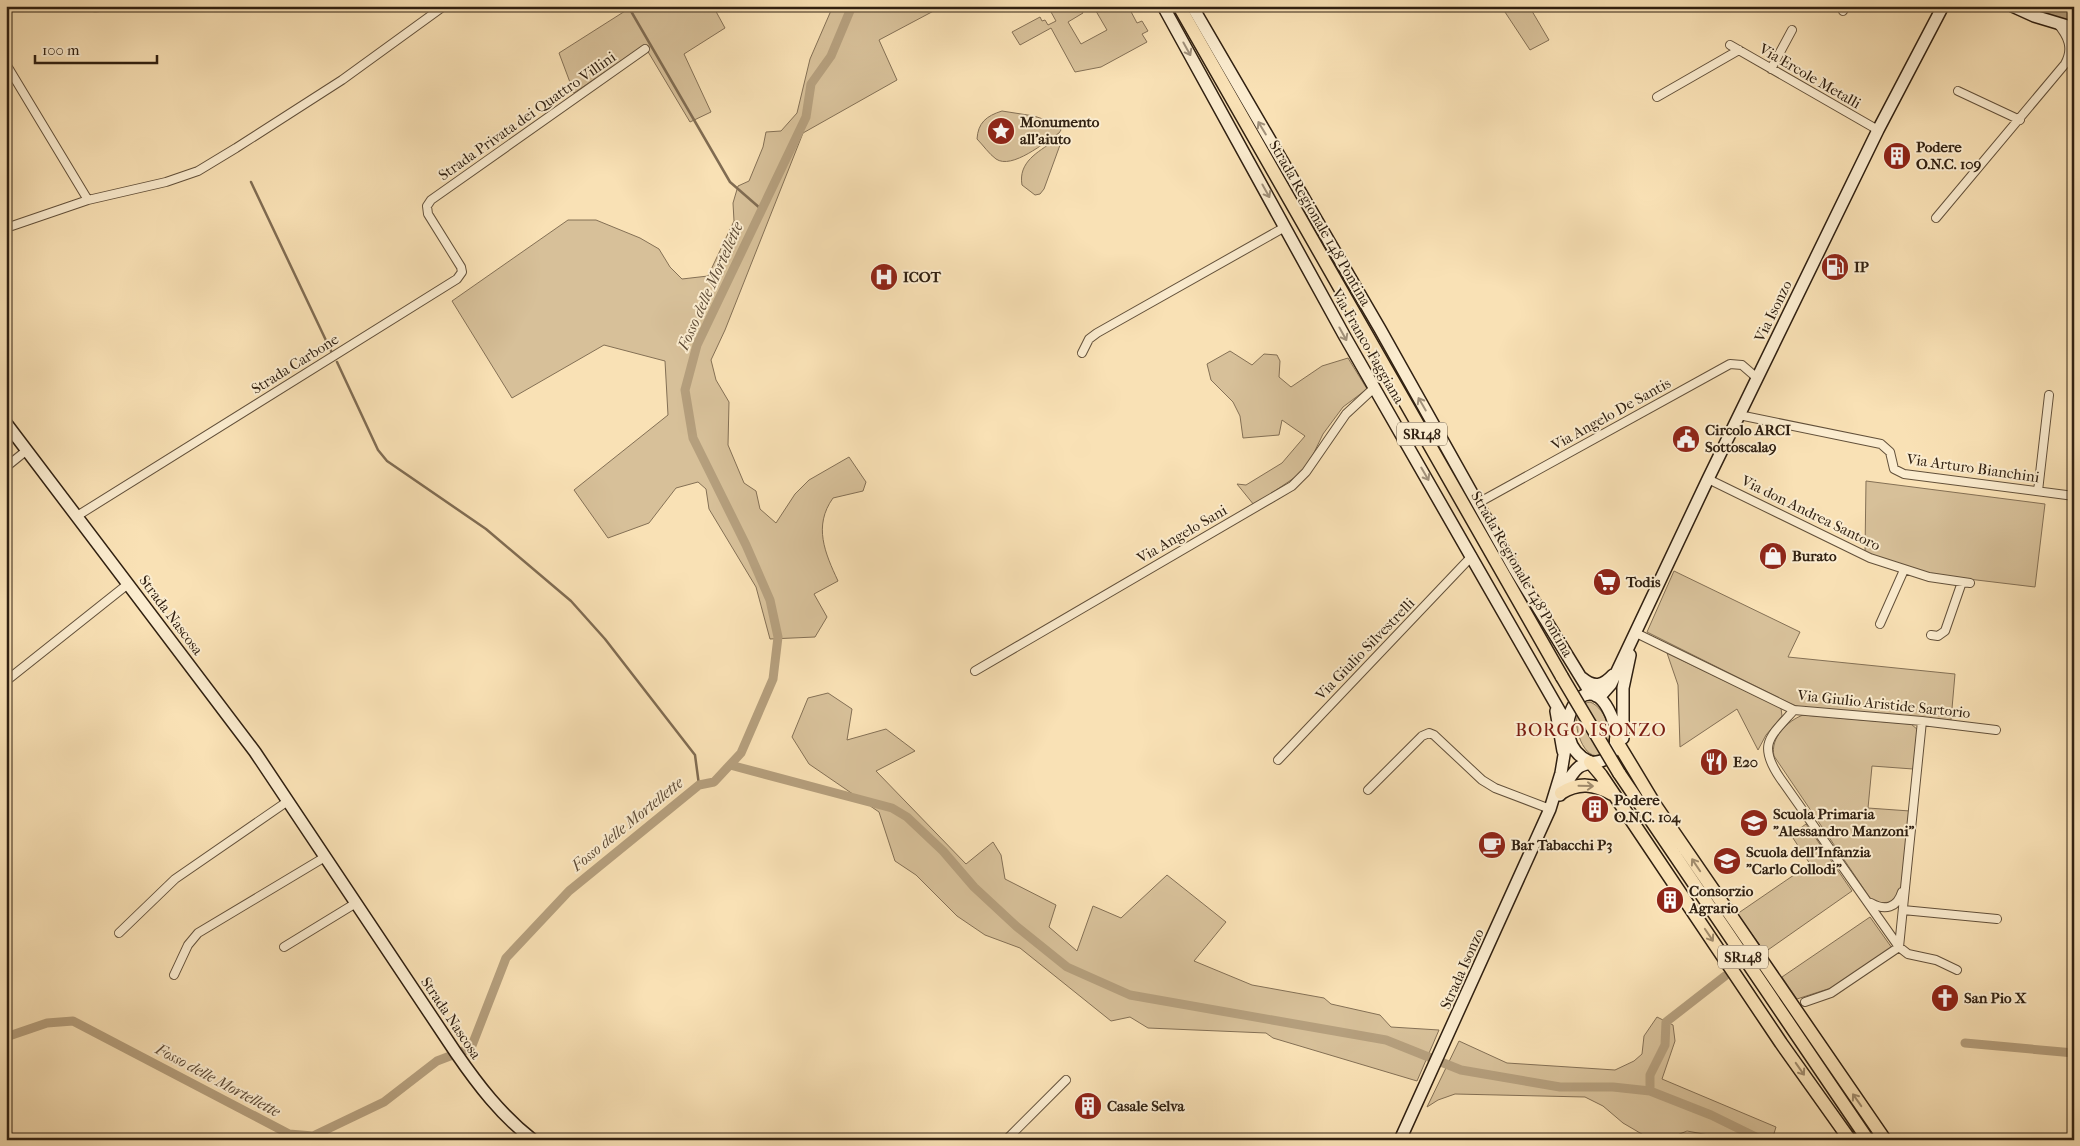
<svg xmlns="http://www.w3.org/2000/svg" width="2080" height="1146" viewBox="0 0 2080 1146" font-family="'IM FELL French Canon',serif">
<rect width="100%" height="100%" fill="#f9e1b5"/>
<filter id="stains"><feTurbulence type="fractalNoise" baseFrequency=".004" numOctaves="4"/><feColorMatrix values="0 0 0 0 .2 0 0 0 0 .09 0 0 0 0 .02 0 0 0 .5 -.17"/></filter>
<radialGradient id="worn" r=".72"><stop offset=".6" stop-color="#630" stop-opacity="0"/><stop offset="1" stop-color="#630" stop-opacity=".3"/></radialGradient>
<path fill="#d7c099" stroke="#847055" d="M 633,6 L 713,6 L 725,28 L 684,54 L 711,112 L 690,122 L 644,45 L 574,93 L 559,53 Z
M 833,6 L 943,6 L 879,40 L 897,80 L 803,133 L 725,330 L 711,360 L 716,380 L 729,402 L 728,445 L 744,483 L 756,491 L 760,509 L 776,523 L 795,494 L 809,480 L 849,457 L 866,482 L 863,491 L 833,498 C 813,526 825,553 838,581 L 814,594 L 827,617 L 815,637 L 770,639 L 756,587 L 709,509 L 706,489 L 698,482 L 676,488 L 649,523 L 608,538 L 574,490 L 668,415 L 665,361 L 604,345 L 512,398 L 452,301 L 568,220 L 596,220 L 640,238 L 659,249 L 670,267 L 682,279 L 708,276 L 734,221 L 733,203 L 738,186 L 749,181 L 763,147 L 766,132 L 781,131 L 797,113 L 810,59 Z
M 1061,6 L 1086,6 L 1081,9 L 1083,13 L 1068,22 L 1081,44 L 1107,30 L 1093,6 L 1128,6 L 1137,23 L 1142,21 L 1148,31 L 1142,34 L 1147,42 L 1101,67 L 1075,72 L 1051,28 L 1020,45 L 1012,32 L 1040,17 L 1042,21 L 1045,20 L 1048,25 L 1056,21 L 1051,12 Z
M 1501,6 L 1529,6 L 1549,40 L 1530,50 Z
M 1002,111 L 1034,116 L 1058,124 L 1061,130 L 1059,133 C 1045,142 1012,170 996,159 C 989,154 983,145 977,139 C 978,123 986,116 1002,111 Z
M 1054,141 L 1058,141 L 1060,145 L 1044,189 L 1040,194 L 1035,195 L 1022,185 C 1018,162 1038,152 1054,141 Z
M 1230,351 L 1252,365 L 1264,354 L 1277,355 L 1280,361 L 1279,377 L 1291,387 L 1322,366 L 1348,358 L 1367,389 L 1343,407 L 1323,434 L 1309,463 L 1297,476 L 1254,505 L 1237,484 L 1246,485 L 1282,463 L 1305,436 L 1282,420 L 1279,435 L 1243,438 L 1240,416 L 1233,402 L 1211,380 L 1207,364 Z
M 1866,481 L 2045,504 L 2035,587 L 1935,575 L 1865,553 Z
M 1674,571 L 1800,632 L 1788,657 L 1955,674 L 1951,720 L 1810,710 L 1793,705 L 1647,632 Z
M 1667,653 L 1781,708 L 1782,716 L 1766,735 L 1758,750 L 1737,709 L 1680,747 L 1678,685 Z
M 828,693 L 852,709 L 847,740 L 886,729 L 915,751 L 876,771 L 966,864 L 993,842 L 1001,855 L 1005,879 L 1056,905 L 1049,927 L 1077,951 L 1093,906 L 1121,918 L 1167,875 L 1226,922 L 1194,961 L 1252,985 L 1324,998 L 1331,1004 L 1380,1015 L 1391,1027 L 1439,1030 L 1417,1081 L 1273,1038 L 1266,1033 L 1148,1028 L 1130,1017 L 1111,1021 L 1020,948 L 985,935 L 957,916 L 916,875 L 895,861 L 879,812 L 809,764 L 792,737 L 808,698 Z
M 1590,702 C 1607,708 1618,743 1601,754 C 1582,766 1563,705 1590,702 Z
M 1803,715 L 1911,724 L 1918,730 L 1913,769 L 1872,766 L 1868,808 L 1910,811 L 1901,890 L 1892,902 L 1878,903 L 1870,898 L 1774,756 C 1770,738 1787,721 1803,715 Z
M 1806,824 L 1852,891 L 1765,952 L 1737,914 L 1810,864 L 1791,835 Z
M 1870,917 L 1892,948 L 1831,988 L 1797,999 L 1782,977 Z
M 1657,1017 L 1673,1025 L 1675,1041 L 1662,1079 L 1776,1127 L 1772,1140 L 1736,1140 L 1687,1131 L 1665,1140 L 1652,1140 L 1623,1123 L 1603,1106 L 1585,1097 L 1455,1094 L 1438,1100 L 1427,1107 L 1459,1041 L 1507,1063 L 1615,1070 L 1634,1061 L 1642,1054 L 1644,1036 Z"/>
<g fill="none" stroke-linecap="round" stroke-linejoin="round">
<path stroke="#806c52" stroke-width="2.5" d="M 628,6 L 730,182 L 761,209
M 251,182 L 331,351
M 337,362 L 378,450 L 387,461 L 486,529 L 571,601 L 605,639 L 695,755 L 699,785"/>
<path stroke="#b59f7d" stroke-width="9" d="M 89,6 L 95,8 L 111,6
M 2039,6 L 2057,15 L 2074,19
M 730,765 L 892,808 L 907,817 L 943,851 L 974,887 L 1016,926 L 1067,967 L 1130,995 L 1386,1040 L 1461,1070 L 1560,1087 L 1613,1087 L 1650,1091 L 1711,1115 L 1762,1140
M 6,1037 L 47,1023 L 73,1021 L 289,1134 L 313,1136 L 384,1102 L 437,1061 L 471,1048 L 506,958 L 569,891 L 699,785 L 714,782 L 741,753 L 773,679 L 778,637 L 770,600 L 746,545 L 693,438 L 685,390 L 697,345 L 806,117 L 811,84 L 831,56 L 852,6
M 1965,1043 L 2074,1053
M 1650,1091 L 1650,1075 L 1665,1045 L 1666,1022 L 1725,976"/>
<defs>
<path id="street" d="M 1843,11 L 1846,6
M 1730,45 L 1878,130
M 6,64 L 88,200
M 1771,69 L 1792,30
M 1958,91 L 2020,120
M 1657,97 L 1739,50
M 1936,218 L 2065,64 C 2074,48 2068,36 2057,23
M 6,228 L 88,200 L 166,182 L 198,171 L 236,148 L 342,80 L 444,6
M 1082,353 L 1089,339 L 1097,333 L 1285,227
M 1739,415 L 1881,444 L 1890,452 L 1894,469 L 1904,474 L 2074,496
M 6,467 L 27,450
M 1708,479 L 1870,558 L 1929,577 L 1970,583
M 2038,491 L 2049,395
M 1478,503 L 1730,364 L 1742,365 L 1757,378
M 77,516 L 457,279 L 462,272 L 461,267 L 428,214 L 427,206 L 431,200 L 645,49
M 1880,624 L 1904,570
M 1636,633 L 1794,710 L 1922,721 L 1996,730
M 1931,635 L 1938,636 L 1945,631 L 1962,582
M 975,671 L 1292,486 L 1306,472 L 1346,414 L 1374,388
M 6,681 L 128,584
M 1794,710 C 1770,737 1757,744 1780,778 L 1899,947
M 1278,760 L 1472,556
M 1368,790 L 1422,736 L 1429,733 L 1434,735 L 1482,780 L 1495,788 L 1550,809
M 1871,903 C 1885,911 1897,908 1902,892
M 1903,910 L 1997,919
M 119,933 L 175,879 L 288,801
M 284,947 L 356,903
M 1899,947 L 1922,721
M 174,975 L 188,945 L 198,933 L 325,857
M 1805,1002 L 1831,993 L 1899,947 L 1908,954 L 1936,960 L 1957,970
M 1006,1140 L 1066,1080"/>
<path id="secondary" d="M 1163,6 L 1344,335 L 1567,724
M 1192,6 L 1380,329 L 1515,570 L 1591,694
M 2012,6 L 2034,16 L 2074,28
M 6,423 L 255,752 L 456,1053 C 478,1085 501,1115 533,1140
M 1582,678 C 1594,688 1603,686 1613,675
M 1596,696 L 1603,693 L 1611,684 L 1708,479 L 1878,130 L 1943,6
M 1556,711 L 1563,751
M 1623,738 L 1623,688 L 1630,655
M 1560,795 C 1566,786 1570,774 1579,767 C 1590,760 1606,765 1613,752 C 1618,741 1616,726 1611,715 C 1585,655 1541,740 1590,762
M 1400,1140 L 1550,809 L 1561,773 L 1568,731"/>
<path id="primary" d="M 1179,6 L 1562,677
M 1616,740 L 1657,808 L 1885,1140
M 1590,762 L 1601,775 L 1781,1043 L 1850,1140
M 1619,773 L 1868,1140
M 1561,793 C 1579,782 1594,784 1612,794"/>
</defs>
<use href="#street" stroke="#62503a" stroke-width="10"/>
<use href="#secondary" stroke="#302011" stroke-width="14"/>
<use href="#primary" stroke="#302011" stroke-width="15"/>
<use href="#street" stroke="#fbeccf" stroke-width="8"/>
<use href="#secondary" stroke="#fbeccf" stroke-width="11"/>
<use href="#primary" stroke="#f9e1b5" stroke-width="12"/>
<defs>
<path id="primary-bridge" d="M 1562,677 L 1619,773"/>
</defs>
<use href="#primary-bridge" stroke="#302011" stroke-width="15" stroke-linecap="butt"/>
<use href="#primary-bridge" stroke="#f9e1b5" stroke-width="12"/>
</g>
<defs><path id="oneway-shaft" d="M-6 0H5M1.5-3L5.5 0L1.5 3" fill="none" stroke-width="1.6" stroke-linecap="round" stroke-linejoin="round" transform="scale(1.25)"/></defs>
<g stroke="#a0907a">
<use href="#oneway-shaft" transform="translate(1187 49) rotate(61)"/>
<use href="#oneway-shaft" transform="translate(1262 128) rotate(-121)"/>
<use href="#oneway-shaft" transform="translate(1266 191) rotate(61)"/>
<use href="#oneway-shaft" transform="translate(1343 334) rotate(61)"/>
<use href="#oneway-shaft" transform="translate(1422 404) rotate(-120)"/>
<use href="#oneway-shaft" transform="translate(1425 474) rotate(60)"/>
</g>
<g stroke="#9f8a6b">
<use href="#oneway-shaft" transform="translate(1586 786) rotate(1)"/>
<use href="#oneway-shaft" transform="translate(1696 865) rotate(-124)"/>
<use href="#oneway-shaft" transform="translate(1709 935) rotate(56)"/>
<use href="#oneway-shaft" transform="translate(1800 1069) rotate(55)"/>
<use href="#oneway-shaft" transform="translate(1857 1100) rotate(-125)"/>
</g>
<defs>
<symbol id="sight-disc" viewBox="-11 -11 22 22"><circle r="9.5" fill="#8f2418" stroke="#fbeccf"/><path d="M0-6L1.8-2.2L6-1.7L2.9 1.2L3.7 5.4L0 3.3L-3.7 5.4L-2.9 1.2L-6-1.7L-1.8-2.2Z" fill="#fff"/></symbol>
<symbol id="building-disc" viewBox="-11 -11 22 22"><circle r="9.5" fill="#8f2418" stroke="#fbeccf"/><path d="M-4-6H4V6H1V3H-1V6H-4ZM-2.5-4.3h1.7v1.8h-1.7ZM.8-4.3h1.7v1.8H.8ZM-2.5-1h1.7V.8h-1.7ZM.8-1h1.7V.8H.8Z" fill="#fff"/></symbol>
<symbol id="fuel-disc" viewBox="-11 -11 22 22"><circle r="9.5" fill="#8f2418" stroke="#fbeccf"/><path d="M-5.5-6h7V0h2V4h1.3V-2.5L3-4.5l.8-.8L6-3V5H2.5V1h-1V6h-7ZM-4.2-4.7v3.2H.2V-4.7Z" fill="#fff"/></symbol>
<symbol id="hospital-disc" viewBox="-11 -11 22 22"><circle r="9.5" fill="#8f2418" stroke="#fbeccf"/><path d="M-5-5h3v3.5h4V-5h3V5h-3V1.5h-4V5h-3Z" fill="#fff"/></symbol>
<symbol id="civic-disc" viewBox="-11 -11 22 22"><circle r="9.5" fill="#8f2418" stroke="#fbeccf"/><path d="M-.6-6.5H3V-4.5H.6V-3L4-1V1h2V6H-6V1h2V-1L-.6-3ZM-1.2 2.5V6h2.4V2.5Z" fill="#fff"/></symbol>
<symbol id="shop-disc" viewBox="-11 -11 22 22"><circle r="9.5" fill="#8f2418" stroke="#fbeccf"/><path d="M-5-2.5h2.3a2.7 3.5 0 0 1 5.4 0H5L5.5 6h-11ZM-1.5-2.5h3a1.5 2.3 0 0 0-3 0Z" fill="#fff"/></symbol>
<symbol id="supermarket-disc" viewBox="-11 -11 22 22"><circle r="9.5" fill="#8f2418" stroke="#fbeccf"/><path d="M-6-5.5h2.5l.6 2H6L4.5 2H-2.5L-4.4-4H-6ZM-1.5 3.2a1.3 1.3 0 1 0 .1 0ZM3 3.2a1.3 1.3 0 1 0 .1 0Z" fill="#fff"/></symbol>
<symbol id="restaurant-disc" viewBox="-11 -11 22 22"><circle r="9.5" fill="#8f2418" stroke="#fbeccf"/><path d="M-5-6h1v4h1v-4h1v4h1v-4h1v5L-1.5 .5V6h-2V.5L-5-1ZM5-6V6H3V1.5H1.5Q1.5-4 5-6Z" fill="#fff"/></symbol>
<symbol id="school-disc" viewBox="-11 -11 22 22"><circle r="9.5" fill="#8f2418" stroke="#fbeccf"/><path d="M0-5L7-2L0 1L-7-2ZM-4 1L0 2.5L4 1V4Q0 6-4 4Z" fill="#fff"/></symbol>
<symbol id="cafe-disc" viewBox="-11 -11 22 22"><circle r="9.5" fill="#8f2418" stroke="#fbeccf"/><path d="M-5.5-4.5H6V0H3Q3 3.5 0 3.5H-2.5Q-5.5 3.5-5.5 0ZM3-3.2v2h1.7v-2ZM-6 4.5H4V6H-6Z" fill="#fff"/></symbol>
<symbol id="church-disc" viewBox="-11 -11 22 22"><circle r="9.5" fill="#8f2418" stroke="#fbeccf"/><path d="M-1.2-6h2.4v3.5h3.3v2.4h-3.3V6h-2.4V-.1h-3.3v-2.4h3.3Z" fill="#fff"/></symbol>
</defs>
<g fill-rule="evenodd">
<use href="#sight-disc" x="985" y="115" width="32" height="32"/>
<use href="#building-disc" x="1881" y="140" width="32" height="32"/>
<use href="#fuel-disc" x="1819" y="251" width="32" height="32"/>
<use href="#hospital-disc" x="868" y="261" width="32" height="32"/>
<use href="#civic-disc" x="1670" y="423" width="32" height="32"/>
<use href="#shop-disc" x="1757" y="540" width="32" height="32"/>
<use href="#supermarket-disc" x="1591" y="566" width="32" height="32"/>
<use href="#restaurant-disc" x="1698" y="746" width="32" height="32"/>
<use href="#building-disc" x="1579" y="793" width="32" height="32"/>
<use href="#school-disc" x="1738" y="807" width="32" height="32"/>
<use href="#cafe-disc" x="1476" y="829" width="32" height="32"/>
<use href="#school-disc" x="1711" y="845" width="32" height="32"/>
<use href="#building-disc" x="1654" y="884" width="32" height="32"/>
<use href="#church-disc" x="1929" y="982" width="32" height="32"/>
<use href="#building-disc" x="1072" y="1090" width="32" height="32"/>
</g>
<g text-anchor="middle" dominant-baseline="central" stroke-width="4" stroke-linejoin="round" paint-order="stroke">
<g fill="#fbeccf" stroke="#6d5d4a" stroke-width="1">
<rect x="1397" y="422.5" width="50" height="23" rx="4"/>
<rect x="1718" y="945.5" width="50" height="23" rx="4"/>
</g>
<g font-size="14" font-weight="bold" fill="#302011">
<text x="1422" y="434">SR148</text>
<text x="1743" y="957">SR148</text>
</g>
<g font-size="15" fill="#302011" stroke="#fbeccf">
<text transform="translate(1810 76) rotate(30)">Via Ercole Metalli</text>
<text transform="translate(527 116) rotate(-35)">Strada Privata dei Quattro Villini</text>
<text transform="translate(1320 223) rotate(60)">Strada Regionale 148 Pontina</text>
<text transform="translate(1773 311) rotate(-64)">Via Isonzo</text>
<text transform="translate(1368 346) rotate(60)">Via Franco Faggiana</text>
<text transform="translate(295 364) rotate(-32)">Strada Carbone</text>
<text transform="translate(1611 414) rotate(-29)">Via Angelo De Santis</text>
<text transform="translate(1973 468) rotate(8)">Via Arturo Bianchini</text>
<text transform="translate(1811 513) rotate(26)">Via don Andrea Santoro</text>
<text transform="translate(1182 534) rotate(-30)">Via Angelo Sani</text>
<text transform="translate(1522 574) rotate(60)">Strada Regionale 148 Pontina</text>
<text transform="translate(171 615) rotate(53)">Strada Nascosa</text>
<text transform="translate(1365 649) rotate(-46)">Via Giulio Silvestrelli</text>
<text transform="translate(1884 704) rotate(6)">Via Giulio Aristide Sartorio</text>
<text transform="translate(1462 969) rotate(-66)">Strada Isonzo</text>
<text transform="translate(451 1018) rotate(56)">Strada Nascosa</text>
</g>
<g font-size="15" font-weight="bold" fill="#302011" stroke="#fbeccf" text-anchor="start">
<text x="1020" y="122">Monumento<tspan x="1020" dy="17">all'aiuto</tspan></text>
<text x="1916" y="147">Podere<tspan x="1916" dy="17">O.N.C. 109</tspan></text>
<text x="1854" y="267">IP</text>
<text x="903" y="277">ICOT</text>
<text x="1705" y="430">Circolo ARCI<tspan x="1705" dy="17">Sottoscala9</tspan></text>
<text x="1792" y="556">Burato</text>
<text x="1626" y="582">Todis</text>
<text x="1733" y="762">E20</text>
<text x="1614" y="800">Podere<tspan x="1614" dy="17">O.N.C. 104</tspan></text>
<text x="1773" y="814">Scuola Primaria<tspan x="1773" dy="17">"Alessandro Manzoni"</tspan></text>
<text x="1511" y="845">Bar Tabacchi P3</text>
<text x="1746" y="852">Scuola dell'Infanzia<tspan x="1746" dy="17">"Carlo Collodi"</tspan></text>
<text x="1689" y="891">Consorzio<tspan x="1689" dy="17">Agrario</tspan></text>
<text x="1964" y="998">San Pio X</text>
<text x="1107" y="1106">Casale Selva</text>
</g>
<g font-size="16" font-style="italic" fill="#5f4c37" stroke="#fbeccf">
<text transform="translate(710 286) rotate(-66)">Fosso delle Mortellette</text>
<text transform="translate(627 824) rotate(-39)">Fosso delle Mortellette</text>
<text transform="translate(218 1080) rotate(28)">Fosso delle Mortellette</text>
</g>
<g font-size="18" letter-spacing="1" fill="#7a1f14" stroke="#fbeccf">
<text x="1591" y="730">BORGO ISONZO</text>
</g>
</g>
<rect width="2080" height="1146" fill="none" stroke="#f9e1b5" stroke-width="25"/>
<rect x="8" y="8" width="2065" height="1131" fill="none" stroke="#302011" stroke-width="2.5"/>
<rect x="12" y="12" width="2055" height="1121" fill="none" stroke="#302011"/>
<path d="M35 55v8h122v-8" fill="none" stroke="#302011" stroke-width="2.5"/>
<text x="42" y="55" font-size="15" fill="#302011" stroke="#fbeccf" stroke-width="4" paint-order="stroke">100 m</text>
<rect width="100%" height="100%" filter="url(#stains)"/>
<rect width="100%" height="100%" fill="url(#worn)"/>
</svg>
